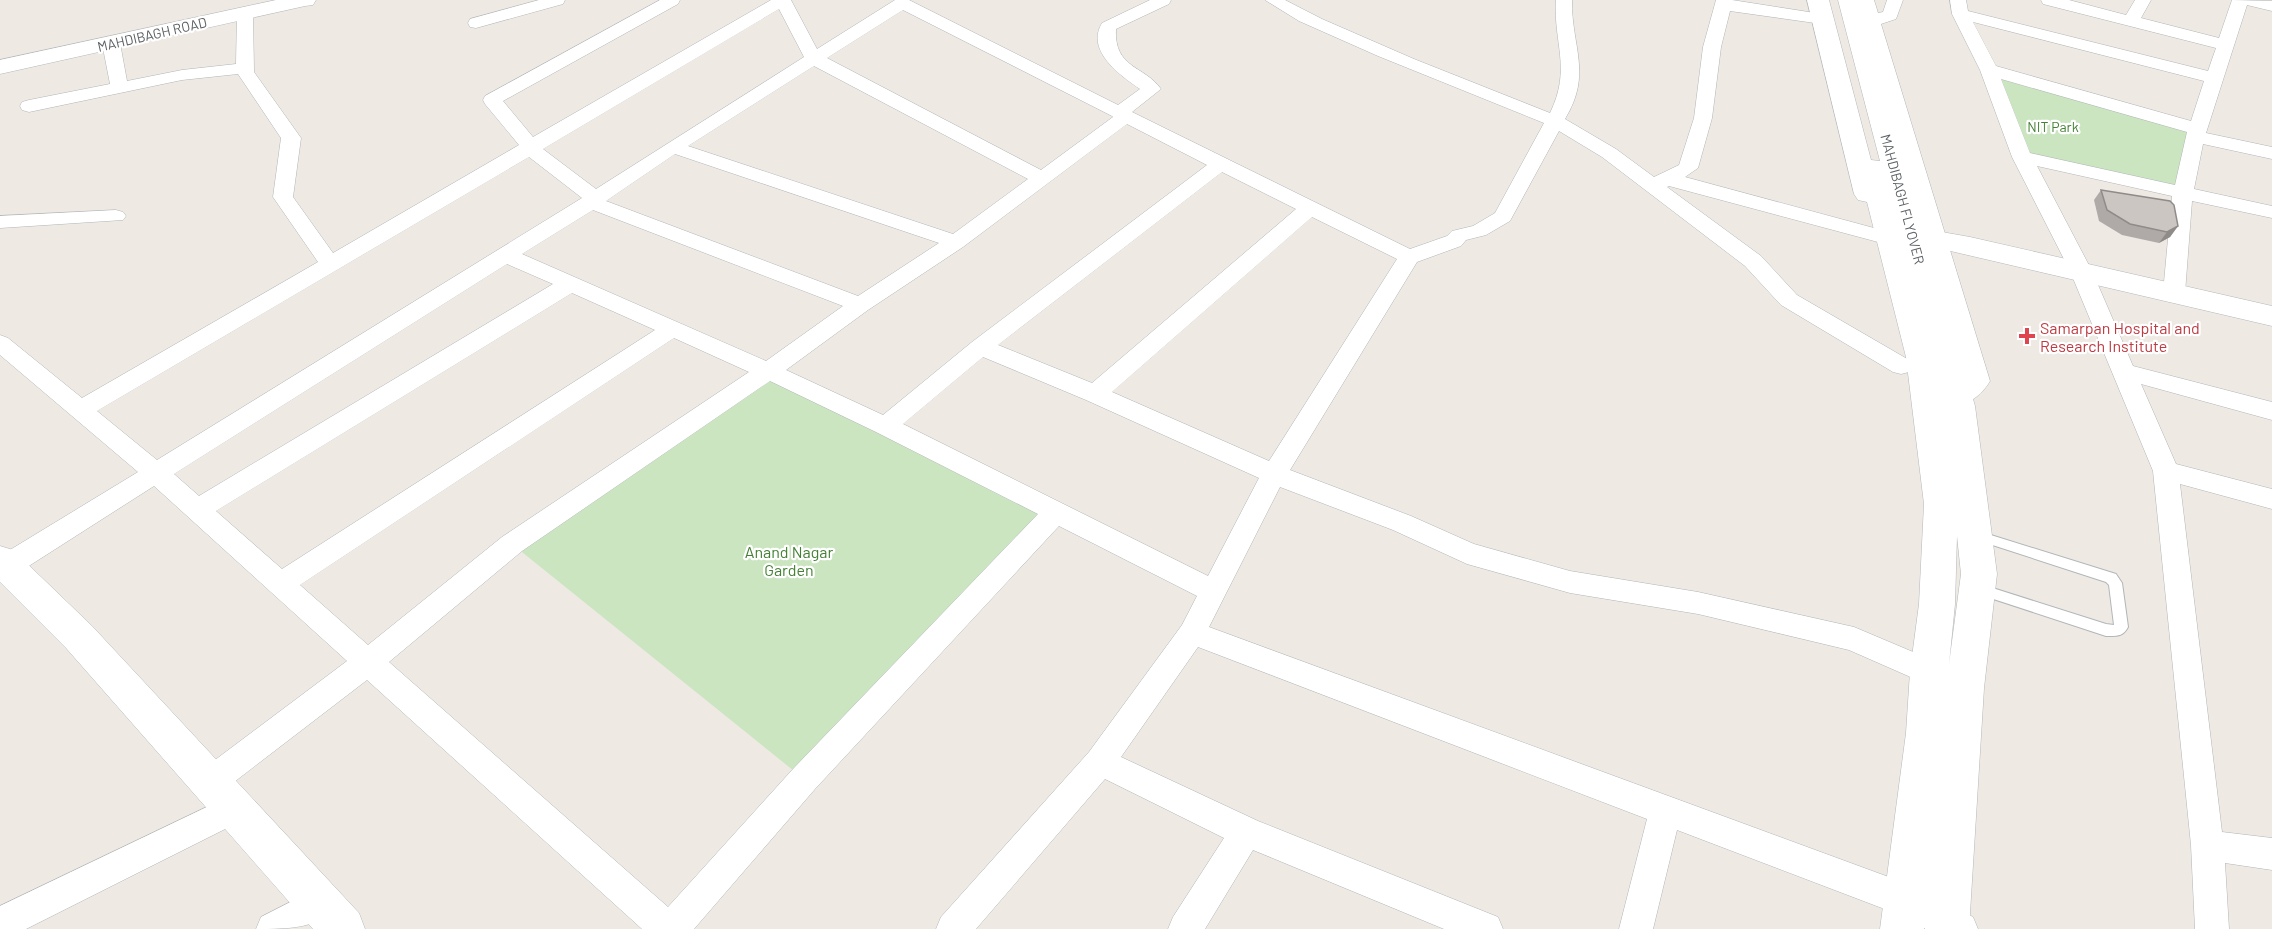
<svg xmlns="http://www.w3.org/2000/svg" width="2272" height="929" viewBox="0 0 2272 929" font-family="Barlow,sans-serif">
<rect width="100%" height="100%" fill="#eee9e3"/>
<path fill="#cae5c0" d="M 1989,70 L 2197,129 L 2183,192 L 2022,157 Z
M 768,371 L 1056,512 L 804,779 L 512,544 Z"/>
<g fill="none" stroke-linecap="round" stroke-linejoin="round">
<defs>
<path id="lane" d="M 1978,531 L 2116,574 L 2122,583 L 2128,627 C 2123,637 2116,636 2106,636 L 1975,593 L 1973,589 L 1975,585 L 1980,584 L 2106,624 L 2114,625 L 2109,585 L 2106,582 L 1974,539 L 1972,536 L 1974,533 Z"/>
<path id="street" d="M 539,0 L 565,0 L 563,4 L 476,28 L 470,27 L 468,23 L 470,19 Z
M 660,0 L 680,0 L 678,4 L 503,101 L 533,137 L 771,0 L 791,0 L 817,49 L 895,0 L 909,0 L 1118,105 L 1140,89 C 1121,76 1085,51 1102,23 L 1150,0 L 1171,0 L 1169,4 L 1116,29 C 1114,69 1144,65 1161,89 L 1132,112 L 1410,249 L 1447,236 L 1452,231 L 1473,226 L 1495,213 L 1544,123 L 1378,56 L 1299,21 L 1265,0 L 1285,0 L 1322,19 L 1414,59 L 1550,113 C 1572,68 1553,43 1556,0 L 1572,0 C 1571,46 1593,73 1565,119 L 1616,149 L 1654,177 L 1679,165 L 1694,118 L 1703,47 L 1716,0 L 1732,0 L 1828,15 L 1830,19 L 1828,23 L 1822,24 L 1730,11 L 1721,47 L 1712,118 L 1698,168 L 1685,177 L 1885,231 L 1889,236 L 1885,241 L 1878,242 L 1669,186 L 1667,187 L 1761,256 L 1797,295 L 1909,360 L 1913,366 L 1909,372 L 1901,374 L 1893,372 L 1781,305 L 1745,266 L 1602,157 L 1559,131 L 1510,221 L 1486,235 L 1466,240 L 1461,246 L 1417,262 L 1290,470 L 1411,516 L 1474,544 L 1570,571 L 1698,592 L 1854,627 L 1951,668 L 1956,677 L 1951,686 L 1941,690 L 1931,686 L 1849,650 L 1698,614 L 1570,593 L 1467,564 L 1393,530 L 1280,487 L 1209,627 L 1905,883 L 1973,917 L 1978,929 L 1926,929 L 1895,913 L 1677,830 L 1653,929 L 1619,929 L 1647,819 L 1198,647 L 1121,757 L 1258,821 L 1498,917 L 1503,929 L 1444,929 L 1253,850 L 1205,929 L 1168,929 L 1173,917 L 1224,838 L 1105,779 L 976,929 L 936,929 L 941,917 L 1089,752 L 1182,625 L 1197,596 L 1059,526 L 815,789 L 694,929 L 642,929 L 367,680 L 221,792 L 210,796 L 199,792 L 194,782 L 199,772 L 347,661 L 154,486 L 10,578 L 0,581 L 0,556 L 138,472 L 0,355 L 0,335 L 8,338 L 82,398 L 318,262 L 273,197 L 281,138 L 238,74 L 182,80 L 29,112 L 22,110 L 20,106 L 22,102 L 29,100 L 110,84 L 102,43 L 105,39 L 117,39 L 120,43 L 127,81 L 182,70 L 236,64 L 237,13 L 245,8 L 251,9 L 253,13 L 254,72 L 301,138 L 293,197 L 333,253 L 519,145 L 485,104 L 483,100 L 485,96 ZM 779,9 L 804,57 L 596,189 L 543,149 ZM 903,10 L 1112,116 L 1113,117 L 1041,170 L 827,58 ZM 814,66 L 1028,179 L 953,234 L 688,146 ZM 1127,124 L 1207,165 L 972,342 L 883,415 L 786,370 L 868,310 L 963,247 ZM 675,154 L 939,243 L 858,296 L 606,201 ZM 529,157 L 582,198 L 157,460 L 97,411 ZM 1222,172 L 1296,209 L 1092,383 L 998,345 ZM 593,210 L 843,306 L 766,361 L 522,254 ZM 1312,217 L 1397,259 L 1269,461 L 1112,392 ZM 507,264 L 553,284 L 199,496 L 174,474 ZM 572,293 L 655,330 L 282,569 L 216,511 ZM 674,338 L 749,372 L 502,537 L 368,645 L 300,585 ZM 983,357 L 1086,400 L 1259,478 L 1208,576 L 903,424 ZM 770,381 L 876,432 L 1038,514 L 793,769 L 668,907 L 389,662 L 522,551 Z
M 1858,0 L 1874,0 L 1878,13 L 1883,12 L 1887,0 L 1903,0 L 1896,19 L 1881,24 L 1990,381 C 1982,395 1965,409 1948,404 L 1945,398 L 1948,392 L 1965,379 Z
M 1950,0 L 1966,0 L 1968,11 L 2208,71 L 2216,48 L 2043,4 L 2041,0 L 2069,0 L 2126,15 L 2135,0 L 2151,0 L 2141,18 L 2219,38 L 2232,0 L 2272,1 L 2272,11 L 2247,5 L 2206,133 L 2272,147 L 2272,159 L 2203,144 L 2194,189 L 2272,206 L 2272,218 L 2192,201 L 2185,293 L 2182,298 L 2174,300 L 2166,298 L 2163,293 L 2172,196 L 2037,166 L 2092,271 L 2133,366 L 2272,402 L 2272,420 L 2141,384 L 2176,464 L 2272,489 L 2272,509 L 2180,484 L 2222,832 L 2272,838 L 2272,870 L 2225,863 L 2229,929 L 2195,929 L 2191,845 L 2153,471 L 2070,271 L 2012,157 L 1980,70 L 1952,14 ZM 1973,22 L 2204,81 L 2191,121 L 1996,66 ZM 2001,79 L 2187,132 L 2175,185 L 2030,153 Z
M 116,210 L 123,212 L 126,216 L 123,220 L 0,228 L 0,216 Z
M 234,794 L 245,799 L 250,809 L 245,819 L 26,929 L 0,929 L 0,906 Z
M 320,887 L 332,892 L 337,904 C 324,929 285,929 256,929 L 261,917 Z"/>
<path id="secondary" d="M 276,0 L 316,0 L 313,5 L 305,6 L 0,74 L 0,60 Z
M 1807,0 L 1829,0 L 1871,160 L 1880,161 L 1838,0 L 1860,0 L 1926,234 L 1936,231 L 1970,237 L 2272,306 L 2272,326 L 1929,246 L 1975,406 L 1997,574 L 1984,688 L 1969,929 L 1925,929 L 1926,913 L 1924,929 L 1880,929 L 1906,733 L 1910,672 L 1919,604 L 1924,504 L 1906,357 L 1867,202 L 1858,200 L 1854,194 ZM 1957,536 L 1961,574 L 1949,664 L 1955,604 Z
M 0,546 L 13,550 L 92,626 L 359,913 L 365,929 L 313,929 L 66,648 L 0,582 Z"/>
</defs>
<use href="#lane" stroke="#b1b6b8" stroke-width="2"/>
<use href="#street" stroke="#b1b6b8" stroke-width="1"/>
<use href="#secondary" stroke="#b3b8bb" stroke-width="1"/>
<use href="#lane" fill="#fff" fill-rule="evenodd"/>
<use href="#street" fill="#fff" fill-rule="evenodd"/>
<use href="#secondary" fill="#fff" fill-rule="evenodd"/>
</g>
<path fill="#afaaa8" d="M 2101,190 L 2178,226 L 2170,237 L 2159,243 L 2122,235 L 2099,221 L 2094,200 Z"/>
<path fill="#8f8b88" d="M 2178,226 L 2170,237 L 2159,243 L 2167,232 Z"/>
<path fill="#ccc6c3" stroke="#8f8b88" stroke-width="1.5" d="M 2101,190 L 2170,201 L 2174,205 L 2178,226 L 2167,232 L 2130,224 L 2107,210 Z"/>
<path fill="#e0444e" stroke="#fff" stroke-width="2" d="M2024 327h6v6h6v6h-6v6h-6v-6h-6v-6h6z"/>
<g text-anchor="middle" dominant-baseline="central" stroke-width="4.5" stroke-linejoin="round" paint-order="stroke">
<g font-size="14" fill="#5c6164" stroke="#fff">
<text transform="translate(152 34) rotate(-13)">MAHDIBAGH ROAD</text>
<text transform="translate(1903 199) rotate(75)">MAHDIBAGH FLYOVER</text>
</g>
<g font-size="14" fill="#458135" stroke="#fff">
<text x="2053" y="126">NIT Park</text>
</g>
<g font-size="16" fill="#be3a42" stroke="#fff" text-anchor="start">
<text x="2040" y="327">Samarpan Hospital and<tspan x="2040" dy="18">Research Institute</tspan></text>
</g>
<g font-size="16" fill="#458135" stroke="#fff">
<text x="789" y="551">Anand Nagar<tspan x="789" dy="18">Garden</tspan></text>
</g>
</g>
</svg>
